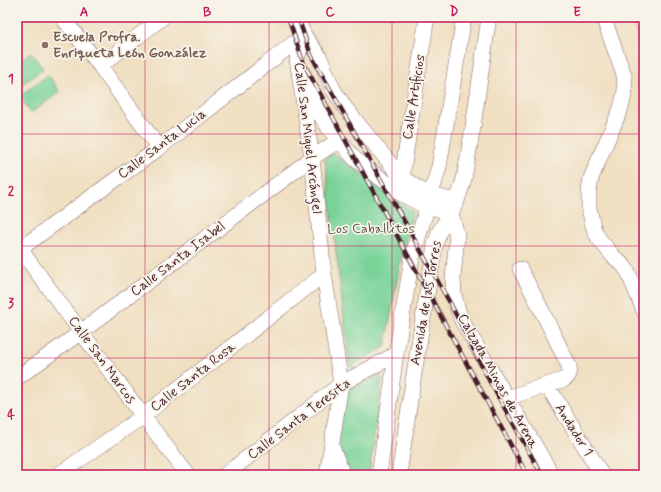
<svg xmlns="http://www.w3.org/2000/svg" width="661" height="492" viewBox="0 0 661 492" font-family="Mynerve,sans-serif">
<rect width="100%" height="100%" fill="#f7f3e8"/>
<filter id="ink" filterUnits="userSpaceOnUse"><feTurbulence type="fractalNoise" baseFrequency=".025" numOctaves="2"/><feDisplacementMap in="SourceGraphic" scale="8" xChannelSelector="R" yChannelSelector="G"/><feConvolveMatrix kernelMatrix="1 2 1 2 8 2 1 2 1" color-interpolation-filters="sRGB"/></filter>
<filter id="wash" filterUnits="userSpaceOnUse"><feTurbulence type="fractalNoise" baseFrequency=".012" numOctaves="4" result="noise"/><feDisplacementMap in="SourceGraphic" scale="16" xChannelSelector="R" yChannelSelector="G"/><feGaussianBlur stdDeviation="0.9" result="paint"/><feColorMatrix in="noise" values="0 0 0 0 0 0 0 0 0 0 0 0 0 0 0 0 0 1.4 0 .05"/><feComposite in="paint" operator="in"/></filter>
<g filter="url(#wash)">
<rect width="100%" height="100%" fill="#f0dfc1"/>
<path fill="#79d399" stroke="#627962" d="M 31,52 L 43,69 L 17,88 L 17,63 Z
M 48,75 L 60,92 L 31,113 L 19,96 Z
M 333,153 L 413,212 L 401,258 L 385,347 L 350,368 L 325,159 Z
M 380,375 L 382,378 L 369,475 L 333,475 L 343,391 Z"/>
</g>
<g filter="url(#ink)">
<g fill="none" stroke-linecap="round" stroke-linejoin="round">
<defs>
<path id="minor" d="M 62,17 L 100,66 L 159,148
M 296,17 L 304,35 L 319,56 L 333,89 L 346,109 L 401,177 L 416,187 L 430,195 L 457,201
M 604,17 L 606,25 L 624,75 L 625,91 L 621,108 L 591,178 L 589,192 L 589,208 L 593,226 L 595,232 L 599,239 L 613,256 L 624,266 L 628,272 L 644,311
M 642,17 L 644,26
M 304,35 L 297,59 L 312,158 L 324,274 L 341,384 L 327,475
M 100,66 L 163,17
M 306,85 L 317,110 L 331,131 L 355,159 L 400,193 L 421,204 L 451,213
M 401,182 L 427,17
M 451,213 L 457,235 L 453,279 L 454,294 L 457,307 L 462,321 L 552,475
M 17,245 L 143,416 L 188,475
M 17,251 L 159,148 L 304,35
M 17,378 L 81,332 L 312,158 L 339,140
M 547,385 L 602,475
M 507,398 L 565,379 C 570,375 570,372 569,366 L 538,303 L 520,269
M 332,447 L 343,475
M 58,475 L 143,416 L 324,274
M 225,475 L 341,384 L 396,354
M 379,475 L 396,354 L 412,258 L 439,167 L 464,17
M 399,475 L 414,374 L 435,245 L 439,232 L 451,213 L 457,201 L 464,179 L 473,127 L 489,17"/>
</defs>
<use href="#minor" stroke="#846260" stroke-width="16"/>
<use href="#minor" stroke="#fff" stroke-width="15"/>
<defs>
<path id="rail" d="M 288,17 L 303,62 L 527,475
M 298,17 L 311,55 L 450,303 L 490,382 L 542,475"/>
</defs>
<use href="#rail" stroke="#4a1f2b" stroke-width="4.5"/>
<use href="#rail" stroke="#f7f3e8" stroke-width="3" stroke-dasharray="9" stroke-linecap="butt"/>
</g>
</g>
<path fill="none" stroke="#c2185b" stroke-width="1" stroke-opacity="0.55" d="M 145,17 L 145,475M 269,17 L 269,475M 392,17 L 392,475M 516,17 L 516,475M 17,134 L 644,134M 17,246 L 644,246M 17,358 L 644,358"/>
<circle fill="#8d6e63" stroke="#f7f3e8" stroke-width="1.5" cx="45" cy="45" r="4"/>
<g text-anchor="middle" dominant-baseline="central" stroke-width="3.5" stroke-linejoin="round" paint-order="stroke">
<g font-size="14" font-weight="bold" fill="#785e54" stroke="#f7f3e8" text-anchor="start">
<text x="53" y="37">Escuela Profra.<tspan x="53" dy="16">Enriqueta León González</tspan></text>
</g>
<g font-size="14" fill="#4a1f2b" stroke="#f7f3e8">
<text transform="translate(414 97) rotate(-81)">Calle Artificios</text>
<text transform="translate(308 138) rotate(83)">Calle San Miguel Arcángel</text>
<text transform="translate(162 144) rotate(-37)">Calle Santa Lucía</text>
<text transform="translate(178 259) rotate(-37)">Calle Santa Isabel</text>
<text transform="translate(426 303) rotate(-80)">Avenida de las Torres</text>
<text transform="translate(102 360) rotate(54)">Calle San Marcos</text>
<text transform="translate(193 377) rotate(-38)">Calle Santa Rosa</text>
<text transform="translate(498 381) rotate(61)">Calzada Minas de Arena</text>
<text transform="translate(299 419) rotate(-37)">Calle Santa Teresita</text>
<text transform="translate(574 430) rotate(58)">Andador 1</text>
</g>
<g font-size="14" fill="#58554c" stroke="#f7f3e8">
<text x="371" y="229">Los Caballitos</text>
</g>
</g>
<rect width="661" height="492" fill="none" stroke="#f7f3e8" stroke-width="44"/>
<rect x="22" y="22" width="617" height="448" fill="none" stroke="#c2185b" stroke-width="1.5"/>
<g font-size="13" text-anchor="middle" font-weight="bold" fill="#c2185b">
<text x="84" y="16">A</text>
<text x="207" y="16">B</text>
<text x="330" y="16">C</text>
<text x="454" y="16">D</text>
<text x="577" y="16">E</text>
<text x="11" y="83">1</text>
<text x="11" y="195">2</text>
<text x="11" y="307">3</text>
<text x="11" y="419">4</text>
</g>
</svg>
